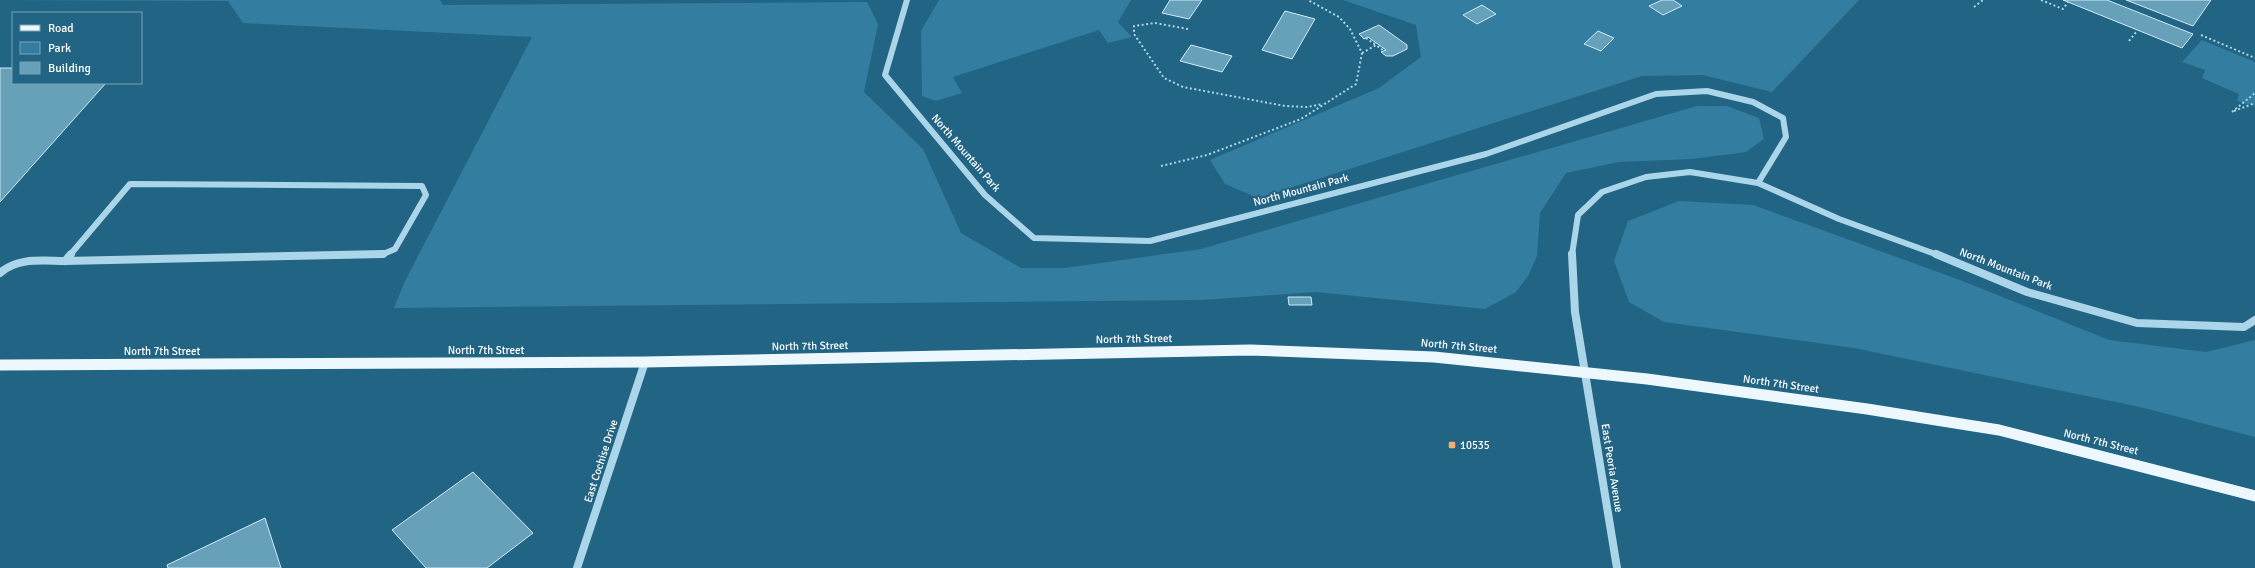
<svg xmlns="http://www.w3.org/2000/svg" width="2255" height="568" viewBox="0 0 2255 568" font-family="Signika,sans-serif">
<rect width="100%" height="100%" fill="#226484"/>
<path fill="#337ea0" d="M 0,0 L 440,0 L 443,5 L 867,2 L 878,24 L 864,92 L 923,149 L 961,233 L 1021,268 L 1065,268 L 1201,249 L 1697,106 L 1727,106 L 1759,118 L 1764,139 L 1746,152 L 1692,159 L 1619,162 L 1566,173 L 1540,213 L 1537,256 L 1528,276 L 1516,292 L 1485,309 L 1316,292 L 1202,300 L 394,308 L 404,283 L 532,37 L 243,23 L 228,1 Z
M 939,0 L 1131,0 L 1118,22 L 1132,37 L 1108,43 L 1099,30 L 953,77 L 962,93 L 936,101 L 922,96 L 921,31 Z
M 1343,0 L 1859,0 L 1772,92 L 1703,75 L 1642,76 L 1258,198 L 1225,184 L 1210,160 L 1379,88 L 1421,57 L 1416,25 Z
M 2202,40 L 2255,62 L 2255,106 L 2237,101 L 2239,94 L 2202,78 L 2205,70 L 2182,62 Z
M 1679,201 L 1753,205 L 1960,280 L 2109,340 L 2206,352 L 2255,340 L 2255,437 L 2140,407 L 1854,348 L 1664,322 L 1629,302 L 1614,261 L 1628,221 Z"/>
<path fill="#67a0b9" stroke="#cfeaf6" d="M 1170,0 L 1202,0 L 1189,19 L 1162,13 Z
M 1662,0 L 1673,0 L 1682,6 L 1663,15 L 1649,6 Z
M 2063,0 L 2107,0 L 2193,34 L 2182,48 Z
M 2126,0 L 2211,0 L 2193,26 Z
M 1482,5 L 1496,14 L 1477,24 L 1463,15 Z
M 1285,11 L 1315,19 L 1292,59 L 1262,50 Z
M 1379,25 L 1407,45 L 1407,49 L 1393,56 L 1386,56 L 1381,52 L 1386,50 L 1368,37 L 1364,39 L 1359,34 Z
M 1598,31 L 1614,38 L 1601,51 L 1584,44 Z
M 1191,45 L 1232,56 L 1222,72 L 1180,61 Z
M 0,68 L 13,68 L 13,83 L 106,83 L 0,202 Z
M 1288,297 L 1311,297 L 1312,305 L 1289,305 Z
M 473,472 L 533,533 L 487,568 L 426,568 L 392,530 Z
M 265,518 L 281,568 L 168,568 L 167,565 Z"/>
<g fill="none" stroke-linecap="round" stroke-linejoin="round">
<path stroke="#abd5e8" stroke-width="2" stroke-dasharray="2 2.5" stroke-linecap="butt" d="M 2041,0 L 2063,9 L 2068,2
M 1974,7 L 1983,0
M 1188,29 L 1155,23 L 1134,26 L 1134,34 L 1164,78 L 1183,87 L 1285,106 L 1307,107 L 1323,104
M 2201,35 L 2255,58
M 1366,38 L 1376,45
M 2129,41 L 2137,31
M 1362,53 L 1376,45 L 1384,51
M 2234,111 L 2255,103
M 2232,112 L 2255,93
M 1161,166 L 1207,155 L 1301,119 L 1356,84 L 1362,53 L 1350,29 L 1339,17 L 1308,0"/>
<path stroke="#abd5e8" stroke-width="6" d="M 907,0 L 885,75 L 985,195 L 1034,238 L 1150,241 L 1486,154 L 1656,94 L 1707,91 L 1753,102 L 1783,118 L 1786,137 L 1758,183
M 70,255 L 130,184 L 422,186 L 426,195 L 395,249 L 381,255
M 1572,255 L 1578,215 L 1602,192 L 1646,177 L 1690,172 L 1758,183 L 1839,219 L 1938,255"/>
<path stroke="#abd5e8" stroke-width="8" d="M 1572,254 L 1575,312 L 1617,568
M 1936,254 L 2027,292 L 2137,323 L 2244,327 L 2255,320
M 65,261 L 71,254
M 65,261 L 383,254
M 0,273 C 18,257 43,261 65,261
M 577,568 L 645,362"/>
<path stroke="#edf8fe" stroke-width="11" d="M 0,365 L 645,362 L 1250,350 L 1434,357 L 1647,379 L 1867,409 L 1999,430 L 2255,496"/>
</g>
<rect fill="#f4ad6d" stroke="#226484" stroke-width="1.5" x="1448" y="441" width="8" height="8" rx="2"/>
<g text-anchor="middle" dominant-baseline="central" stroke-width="4" stroke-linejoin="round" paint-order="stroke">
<g font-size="11" fill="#fff" stroke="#226484">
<text transform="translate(966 153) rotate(49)">North Mountain Park</text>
<text transform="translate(1301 190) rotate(-15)">North Mountain Park</text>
<text transform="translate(2006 269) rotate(21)">North Mountain Park</text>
<text transform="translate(1134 339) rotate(-1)">North 7th Street</text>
<text transform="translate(810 346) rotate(-1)">North 7th Street</text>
<text transform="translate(1459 346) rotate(5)">North 7th Street</text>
<text x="486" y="350">North 7th Street</text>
<text x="162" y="351">North 7th Street</text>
<text transform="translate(1781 384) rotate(8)">North 7th Street</text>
<text transform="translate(2101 442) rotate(14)">North 7th Street</text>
<text transform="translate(601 461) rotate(-72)">East Cochise Drive</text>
<text transform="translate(1612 468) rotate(81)">East Peoria Avenue</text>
</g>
<g font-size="11" fill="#fff" stroke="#226484" text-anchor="start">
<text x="1460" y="445">10535</text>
</g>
</g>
<rect x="12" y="12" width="130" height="72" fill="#226484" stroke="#7aa2b5"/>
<rect x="20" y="25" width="20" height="6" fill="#edf8fe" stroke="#7aa2b5"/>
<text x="48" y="32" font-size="12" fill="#ffffff">Road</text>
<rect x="20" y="42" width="20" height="12" fill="#337ea0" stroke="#7aa2b5"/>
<text x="48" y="52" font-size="12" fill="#ffffff">Park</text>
<rect x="20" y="62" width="20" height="12" fill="#67a0b9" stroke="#7aa2b5"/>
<text x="48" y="72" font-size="12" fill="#ffffff">Building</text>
</svg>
